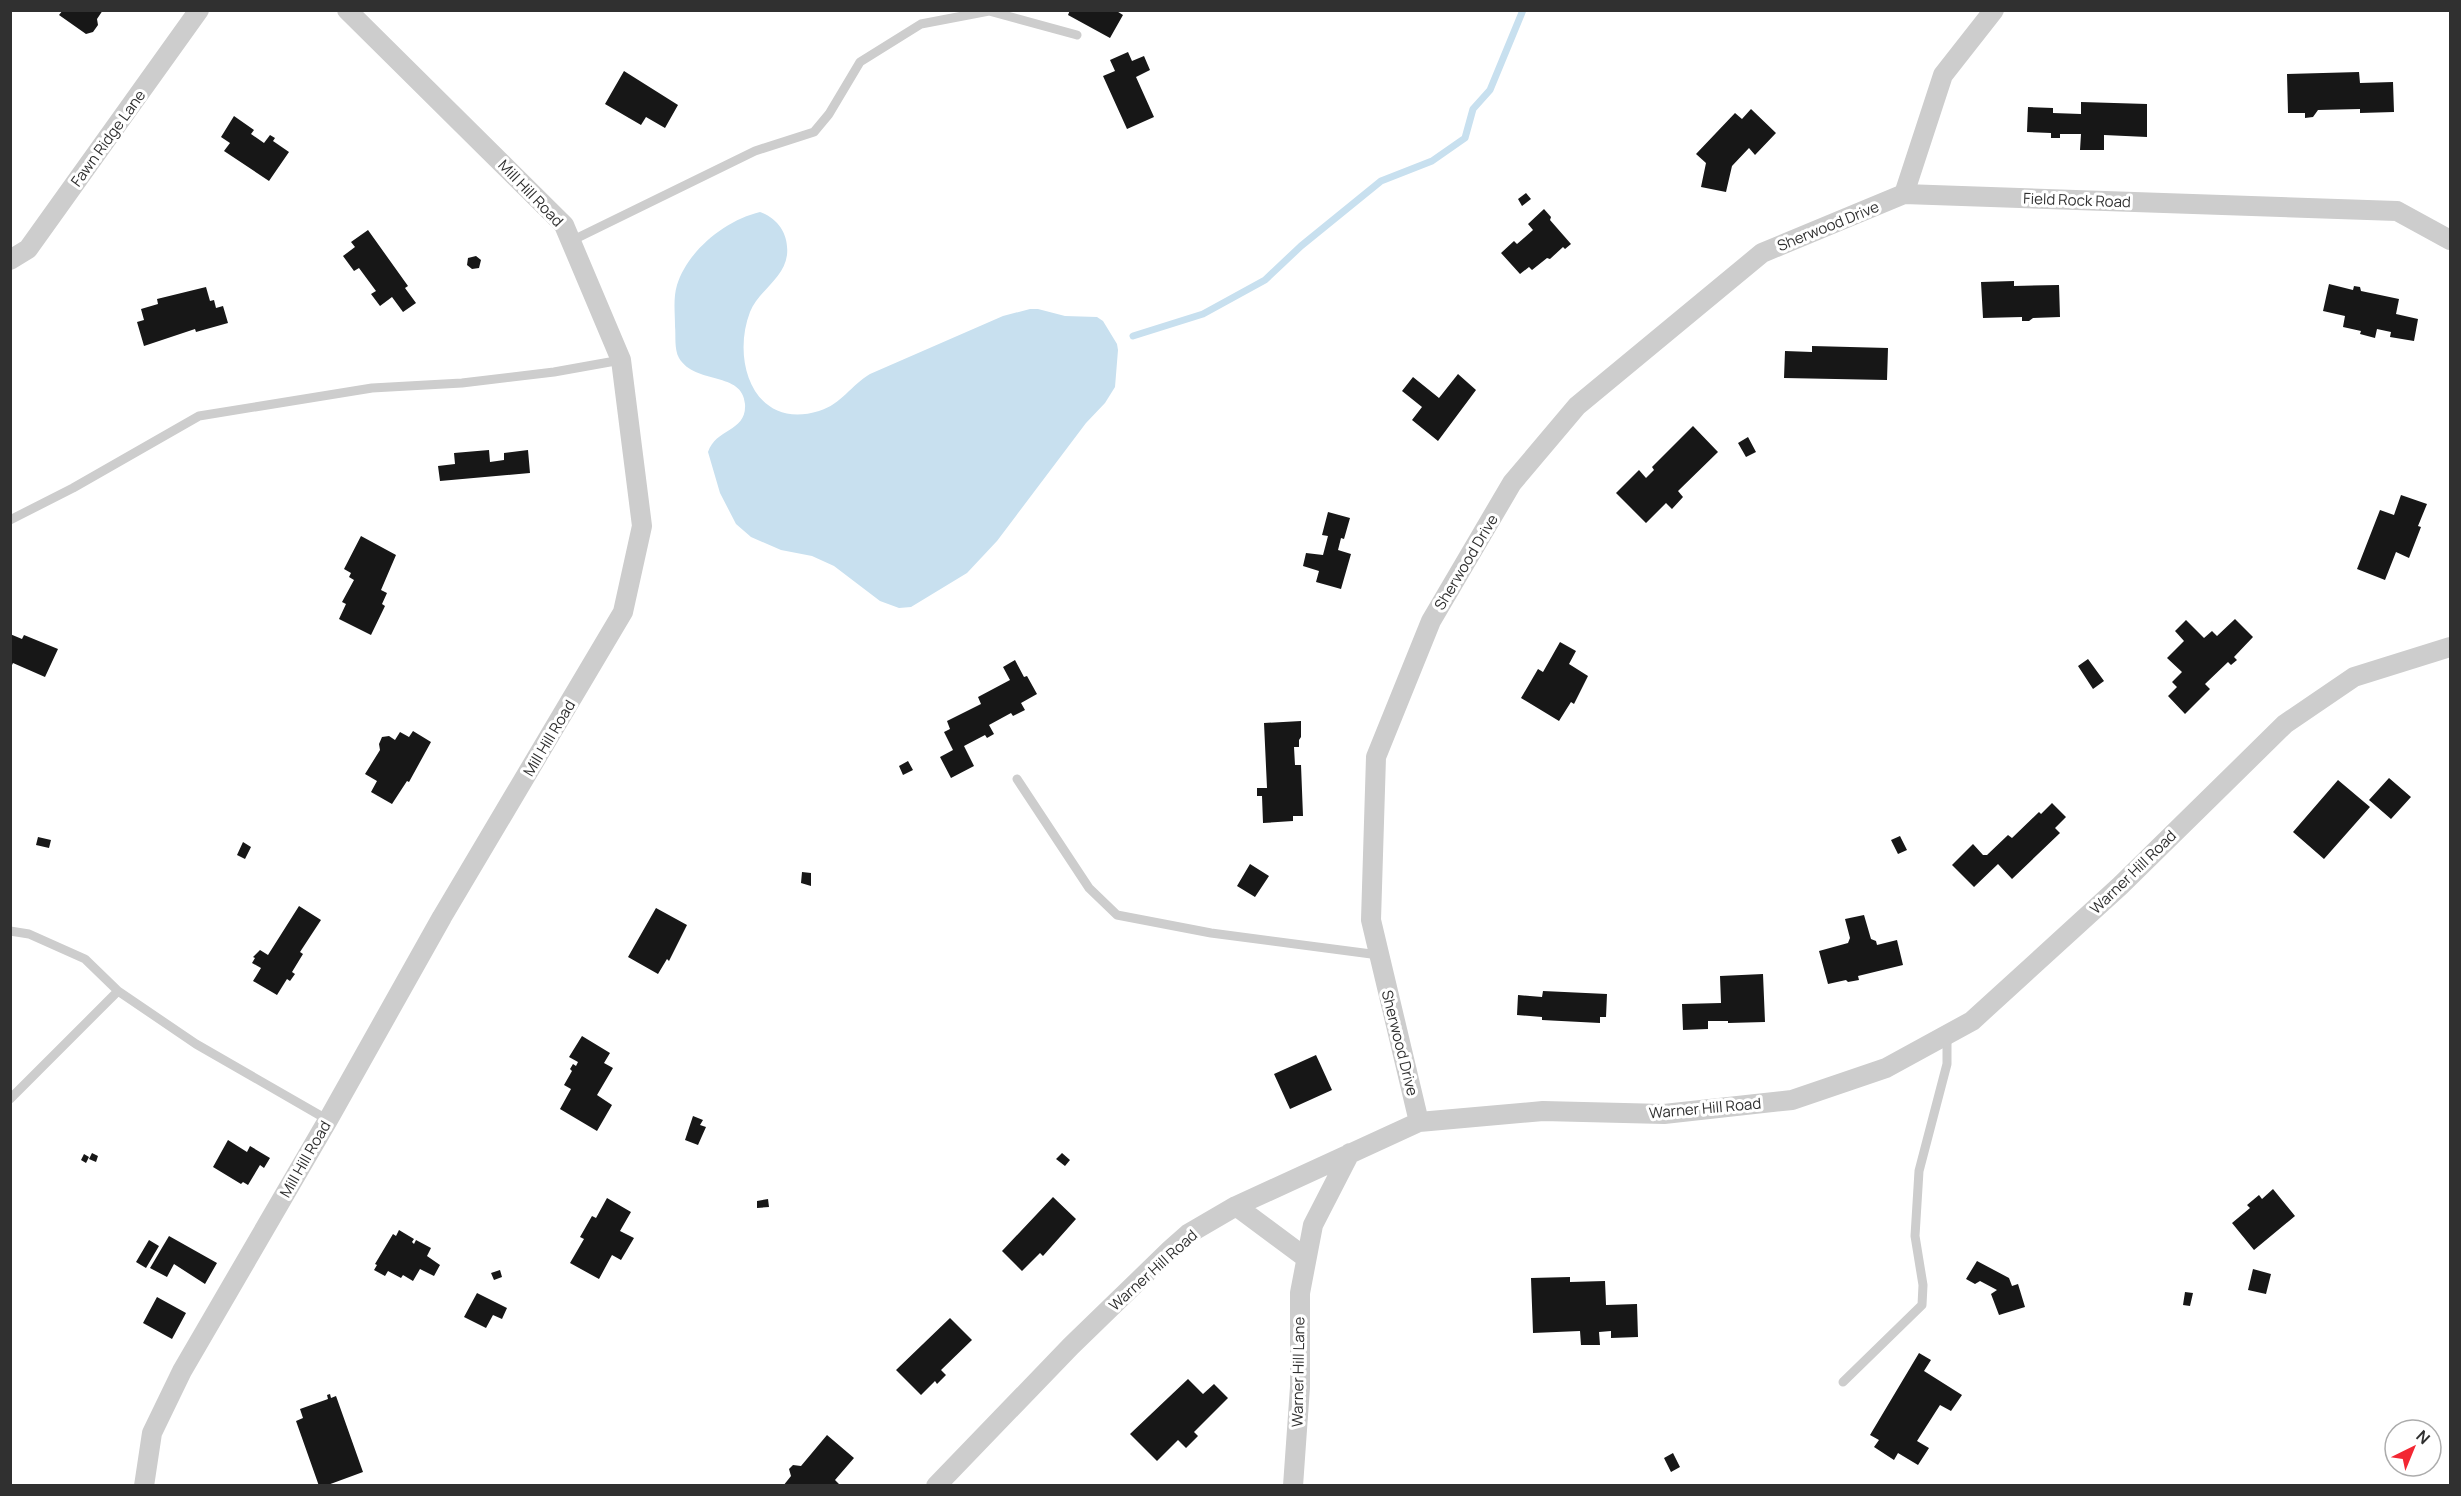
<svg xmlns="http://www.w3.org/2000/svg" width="2461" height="1496" viewBox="0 0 2461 1496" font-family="Manrope,sans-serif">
<rect width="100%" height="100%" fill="#fff"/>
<path fill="#c8e0ef" d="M 760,212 C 779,219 789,235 787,255 C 784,279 758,291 750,312 C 731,361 754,431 819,411 C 842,404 851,385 870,374 L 1003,316 L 1030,309 L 1038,309 L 1065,316 L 1097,317 L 1103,321 L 1117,344 L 1118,350 L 1115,387 L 1105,403 L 1086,423 L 997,541 L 967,573 L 911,607 L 899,608 L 880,601 L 834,566 L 812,556 L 781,550 L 751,537 L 736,524 L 720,493 L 708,452 C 716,428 747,432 745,404 C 743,371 695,385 679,358 C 674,349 676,336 675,326 C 675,313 673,298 677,285 C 688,250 726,220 760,212 Z"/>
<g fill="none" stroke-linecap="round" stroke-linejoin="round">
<path stroke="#c8e0ef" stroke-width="7" d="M 1133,336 L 1203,314 L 1265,280 L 1301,246 L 1381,181 L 1432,161 L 1465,138 L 1473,109 L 1490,90 L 1523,10"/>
</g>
<path fill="#171717" d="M 63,10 L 103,10 L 97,19 L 98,25 L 93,32 L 86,34 L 59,15 Z
M 1070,10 L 1115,10 L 1123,15 L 1110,38 L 1068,15 Z
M 1128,52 L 1132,61 L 1144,56 L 1150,70 L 1136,77 L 1154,117 L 1127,129 L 1103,76 L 1115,71 L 1110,60 Z
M 624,71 L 678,105 L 665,128 L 646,117 L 641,125 L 605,104 Z
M 2359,72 L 2360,83 L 2393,82 L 2394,112 L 2360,113 L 2360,109 L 2318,110 L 2313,117 L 2305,118 L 2305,113 L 2288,113 L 2287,74 Z
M 2081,102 L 2147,104 L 2147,137 L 2104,135 L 2104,150 L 2080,150 L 2081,134 L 2060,134 L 2060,138 L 2051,138 L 2051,133 L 2027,132 L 2028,107 L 2053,108 L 2053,113 L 2081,114 Z
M 1751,109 L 1776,133 L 1755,155 L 1749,148 L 1732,166 L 1726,192 L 1701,187 L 1706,163 L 1696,154 L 1735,113 L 1742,119 Z
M 234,116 L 254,130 L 251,134 L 264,143 L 270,135 L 275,138 L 273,141 L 289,152 L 269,181 L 224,151 L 230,143 L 221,137 Z
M 1526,193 L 1531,199 L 1522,206 L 1518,199 Z
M 1544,209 L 1551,217 L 1550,220 L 1571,244 L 1565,249 L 1563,247 L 1550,259 L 1547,258 L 1532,270 L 1529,267 L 1520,274 L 1501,253 L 1514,241 L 1517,244 L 1533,230 L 1528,224 Z
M 368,230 L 408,286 L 405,288 L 416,303 L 403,312 L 392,297 L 380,306 L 371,294 L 376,291 L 359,268 L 354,271 L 343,256 L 355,247 L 351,242 Z
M 476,256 L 481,260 L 479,268 L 472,269 L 467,265 L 468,258 Z
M 2014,281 L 2014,286 L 2059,285 L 2060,317 L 2033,318 L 2029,321 L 2022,321 L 2022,317 L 1983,318 L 1981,282 Z
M 2329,284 L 2353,290 L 2354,286 L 2360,287 L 2361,291 L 2399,299 L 2396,314 L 2418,319 L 2414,341 L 2390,337 L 2391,332 L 2377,329 L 2375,338 L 2360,334 L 2361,331 L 2343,327 L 2345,316 L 2323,311 Z
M 206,287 L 210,301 L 214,300 L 216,308 L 223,306 L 228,323 L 196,332 L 195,329 L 144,346 L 137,322 L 144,320 L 141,309 L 158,304 L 157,299 Z
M 1812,346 L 1888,348 L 1887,380 L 1784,378 L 1785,351 L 1812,352 Z
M 1458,374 L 1476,390 L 1438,441 L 1412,420 L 1422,407 L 1402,391 L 1413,377 L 1439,398 Z
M 1693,426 L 1718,452 L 1678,491 L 1683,497 L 1672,509 L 1666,503 L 1646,523 L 1616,493 L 1639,470 L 1646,478 L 1654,470 L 1652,467 Z
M 1748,437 L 1756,452 L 1746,457 L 1738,443 Z
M 489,450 L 490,462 L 504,460 L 504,453 L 528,450 L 530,473 L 440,481 L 438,466 L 455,464 L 454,453 Z
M 2401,495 L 2427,504 L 2418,526 L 2421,527 L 2409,558 L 2396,552 L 2385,580 L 2357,569 L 2380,510 L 2394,515 Z
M 1328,512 L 1350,518 L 1344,539 L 1341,538 L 1338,550 L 1351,554 L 1341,589 L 1316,582 L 1319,571 L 1303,566 L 1306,553 L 1323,555 L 1328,536 L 1322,535 Z
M 361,536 L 396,555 L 381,590 L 387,593 L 382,604 L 385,606 L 371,635 L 339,619 L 346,604 L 342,602 L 354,580 L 349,577 L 351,573 L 344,569 Z
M 2235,619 L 2253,637 L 2234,657 L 2237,660 L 2231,665 L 2228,662 L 2205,684 L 2210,689 L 2185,714 L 2168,696 L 2177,687 L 2172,682 L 2182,672 L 2167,658 L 2184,641 L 2175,631 L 2186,620 L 2204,638 L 2212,631 L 2217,636 Z
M 10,634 L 22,639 L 24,635 L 58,649 L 45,677 L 13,663 L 10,669 Z
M 1560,642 L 1576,651 L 1569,664 L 1588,676 L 1574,704 L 1571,702 L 1559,721 L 1521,698 L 1538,669 L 1543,672 Z
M 2088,659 L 2104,681 L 2093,689 L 2078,666 Z
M 1015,660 L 1024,677 L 1027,676 L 1037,694 L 1021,703 L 1025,710 L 1013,716 L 1011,713 L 989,725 L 994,734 L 987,738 L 985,735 L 964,746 L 974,766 L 951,778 L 940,757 L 953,750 L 944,732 L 950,729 L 947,721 L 981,704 L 978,697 L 1010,680 L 1003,667 Z
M 1301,721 L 1301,737 L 1299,740 L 1299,747 L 1294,747 L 1295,765 L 1301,765 L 1303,816 L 1293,816 L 1293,821 L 1263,823 L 1262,796 L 1257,796 L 1257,788 L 1267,788 L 1264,723 Z
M 413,731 L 431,742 L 409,782 L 407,781 L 392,804 L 371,792 L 377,781 L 365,774 L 380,750 L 379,744 L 382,737 L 389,736 L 395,740 L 400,732 L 409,737 Z
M 908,761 L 913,770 L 903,775 L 899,766 Z
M 2389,778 L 2411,797 L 2391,819 L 2369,800 Z
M 2338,780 L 2370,807 L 2324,859 L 2293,832 Z
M 2052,803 L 2066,817 L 2055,828 L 2060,833 L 2012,879 L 1998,864 L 1974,887 L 1952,865 L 1973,844 L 1983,855 L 1987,855 L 2008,835 L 2012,838 L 2039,812 L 2041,814 Z
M 1900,836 L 1907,850 L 1898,854 L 1891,840 Z
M 38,837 L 51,840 L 49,848 L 36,845 Z
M 243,842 L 251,847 L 245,859 L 237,855 Z
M 1250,864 L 1269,876 L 1255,897 L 1237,886 Z
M 802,872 L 811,873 L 811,886 L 801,883 Z
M 299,906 L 321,920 L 300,952 L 303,954 L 292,972 L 295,974 L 290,981 L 287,979 L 277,995 L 253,981 L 261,968 L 252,963 L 255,958 L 253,957 L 260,950 L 268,955 Z
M 656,908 L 687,925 L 669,961 L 667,959 L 658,974 L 628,957 Z
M 1864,915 L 1871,939 L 1876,941 L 1877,945 L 1897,940 L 1903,965 L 1858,976 L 1859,980 L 1848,982 L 1846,980 L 1828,984 L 1819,951 L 1848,943 L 1850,938 L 1845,919 Z
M 1763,974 L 1765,1022 L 1728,1023 L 1728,1021 L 1708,1021 L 1708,1029 L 1683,1030 L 1682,1004 L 1721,1003 L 1720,976 Z
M 1543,991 L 1607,994 L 1606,1017 L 1600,1017 L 1600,1023 L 1542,1020 L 1542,1017 L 1517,1015 L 1518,995 L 1542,997 Z
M 582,1036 L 610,1053 L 604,1063 L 613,1068 L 597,1095 L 612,1105 L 597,1131 L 560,1109 L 571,1089 L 564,1085 L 572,1071 L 570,1069 L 573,1064 L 576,1066 L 578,1062 L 569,1057 Z
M 1316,1055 L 1332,1090 L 1290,1109 L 1274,1074 Z
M 693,1116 L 703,1120 L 700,1125 L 706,1127 L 698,1145 L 685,1140 Z
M 228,1140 L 247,1152 L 250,1146 L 270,1158 L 264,1168 L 260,1165 L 248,1185 L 243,1182 L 241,1184 L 213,1167 Z
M 92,1153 L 98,1156 L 96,1162 L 89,1159 Z
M 1062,1153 L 1070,1160 L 1065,1166 L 1056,1159 Z
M 84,1154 L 89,1157 L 86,1163 L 81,1160 Z
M 2273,1189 L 2295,1216 L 2254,1250 L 2232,1223 L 2250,1208 L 2247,1205 L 2259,1195 L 2262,1199 Z
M 1053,1197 L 1076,1219 L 1043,1256 L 1040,1253 L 1022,1271 L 1002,1251 Z
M 607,1198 L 631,1212 L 620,1231 L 634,1238 L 621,1260 L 612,1255 L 599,1279 L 570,1263 L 584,1239 L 580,1237 L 592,1216 L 596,1218 Z
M 768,1199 L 769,1207 L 757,1208 L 757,1201 Z
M 399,1230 L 414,1239 L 412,1242 L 414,1244 L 416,1240 L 431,1248 L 427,1256 L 440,1265 L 434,1276 L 420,1269 L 413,1281 L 403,1275 L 401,1278 L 388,1271 L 385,1276 L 374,1270 L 377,1265 L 375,1264 L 393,1234 L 396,1236 Z
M 169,1236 L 217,1263 L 205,1284 L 174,1264 L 167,1277 L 150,1268 Z
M 149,1240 L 159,1246 L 146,1268 L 136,1262 Z
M 1977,1261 L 2009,1278 L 2012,1286 L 2018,1284 L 2025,1307 L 1999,1315 L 1991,1294 L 1997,1290 L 1980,1281 L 1975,1284 L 1966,1279 Z
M 2253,1269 L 2271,1274 L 2266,1294 L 2248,1290 Z
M 500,1270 L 502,1277 L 494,1280 L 491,1273 Z
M 1570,1277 L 1570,1282 L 1605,1281 L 1606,1305 L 1637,1304 L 1638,1337 L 1611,1338 L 1611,1331 L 1599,1332 L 1600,1345 L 1581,1345 L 1580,1331 L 1533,1333 L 1531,1278 Z
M 2185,1292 L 2193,1293 L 2190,1306 L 2183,1305 Z
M 477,1293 L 507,1308 L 502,1319 L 493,1315 L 486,1328 L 464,1317 Z
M 157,1297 L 186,1313 L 172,1339 L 143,1323 Z
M 950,1318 L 972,1340 L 941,1370 L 946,1375 L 937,1384 L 935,1381 L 921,1395 L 896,1370 Z
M 1919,1353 L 1931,1360 L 1924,1371 L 1962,1395 L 1951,1411 L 1940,1405 L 1917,1441 L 1929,1448 L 1918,1465 L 1898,1453 L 1894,1460 L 1874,1447 L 1879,1440 L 1870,1435 Z
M 1188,1379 L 1203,1394 L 1214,1384 L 1228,1398 L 1194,1432 L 1198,1436 L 1186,1448 L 1178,1440 L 1157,1461 L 1130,1434 Z
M 330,1394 L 331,1398 L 336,1396 L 363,1472 L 325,1486 L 319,1486 L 296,1421 L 303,1418 L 300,1409 L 328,1399 L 327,1395 Z
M 827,1435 L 854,1458 L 835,1480 L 841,1486 L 783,1486 L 791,1476 L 789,1469 L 793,1465 L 801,1466 Z
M 1673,1453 L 1680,1467 L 1671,1472 L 1664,1458 Z"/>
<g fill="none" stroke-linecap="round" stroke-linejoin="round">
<path stroke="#cdcdcd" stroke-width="9" d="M 571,241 L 755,151 L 814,132 L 829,114 L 860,62 L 921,24 L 989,11 L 1077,35
M 10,520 L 73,488 L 199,416 L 372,388 L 462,383 L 554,372 L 621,360
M 1017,779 L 1089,888 L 1117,915 L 1211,933 L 1379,955
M 10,931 L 29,934 L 85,959 L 118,991 L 196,1044 L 328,1120
M 10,1099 L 118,991
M 1843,1382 L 1922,1305 L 1923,1285 L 1915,1236 L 1919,1171 L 1947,1064 L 1947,1035"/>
<path stroke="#cdcdcd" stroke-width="20" d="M 1904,194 L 1943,75 L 1994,10
M 10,260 L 28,249 L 199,10
M 1419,1122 L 1371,920 L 1376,757 L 1431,621 L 1512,483 L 1577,406 L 1762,253 L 1904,194 L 2397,211 L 2450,240
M 1236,1206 L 1306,1258
M 144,1486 L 152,1433 L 182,1371 L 328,1120 L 442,917 L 623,612 L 642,526 L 621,360 L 564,225 L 347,10
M 936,1486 L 1071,1346 L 1171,1249 L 1188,1234 L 1236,1206 L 1419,1122 L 1543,1111 L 1664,1114 L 1792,1100 L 1886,1068 L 1972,1021 L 2120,886 L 2285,724 L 2354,677 L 2450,647
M 1293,1486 L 1300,1387 L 1300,1293 L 1313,1225 L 1350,1153"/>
</g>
<g text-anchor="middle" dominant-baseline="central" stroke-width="6" stroke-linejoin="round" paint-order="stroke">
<g font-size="15" fill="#303030" stroke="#fff">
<text transform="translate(108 138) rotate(-54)">Fawn Ridge Lane</text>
<text transform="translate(531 193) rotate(46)">Mill Hill Road</text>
<text transform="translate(2077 200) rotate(2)">Field Rock Road</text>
<text transform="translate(1828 226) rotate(-22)">Sherwood Drive</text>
<text transform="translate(1466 562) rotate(-59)">Sherwood Drive</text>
<text transform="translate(549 738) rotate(-59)">Mill Hill Road</text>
<text transform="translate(2133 872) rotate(-44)">Warner Hill Road</text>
<text transform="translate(1400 1043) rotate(76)">Sherwood Drive</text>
<text transform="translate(1705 1108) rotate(-5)">Warner Hill Road</text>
<text transform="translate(305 1159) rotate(-60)">Mill Hill Road</text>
<text transform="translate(1153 1270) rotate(-42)">Warner Hill Road</text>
<text transform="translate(1298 1372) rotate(-89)">Warner Hill Lane</text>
</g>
</g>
<rect width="2461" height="1496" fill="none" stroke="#303030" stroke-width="24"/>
<g transform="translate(2413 1448) rotate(43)"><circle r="28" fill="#ffffff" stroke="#acacac" stroke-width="1.5"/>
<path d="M0-4.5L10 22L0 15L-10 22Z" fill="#f32733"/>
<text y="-9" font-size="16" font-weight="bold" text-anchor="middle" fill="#303030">N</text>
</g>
</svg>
